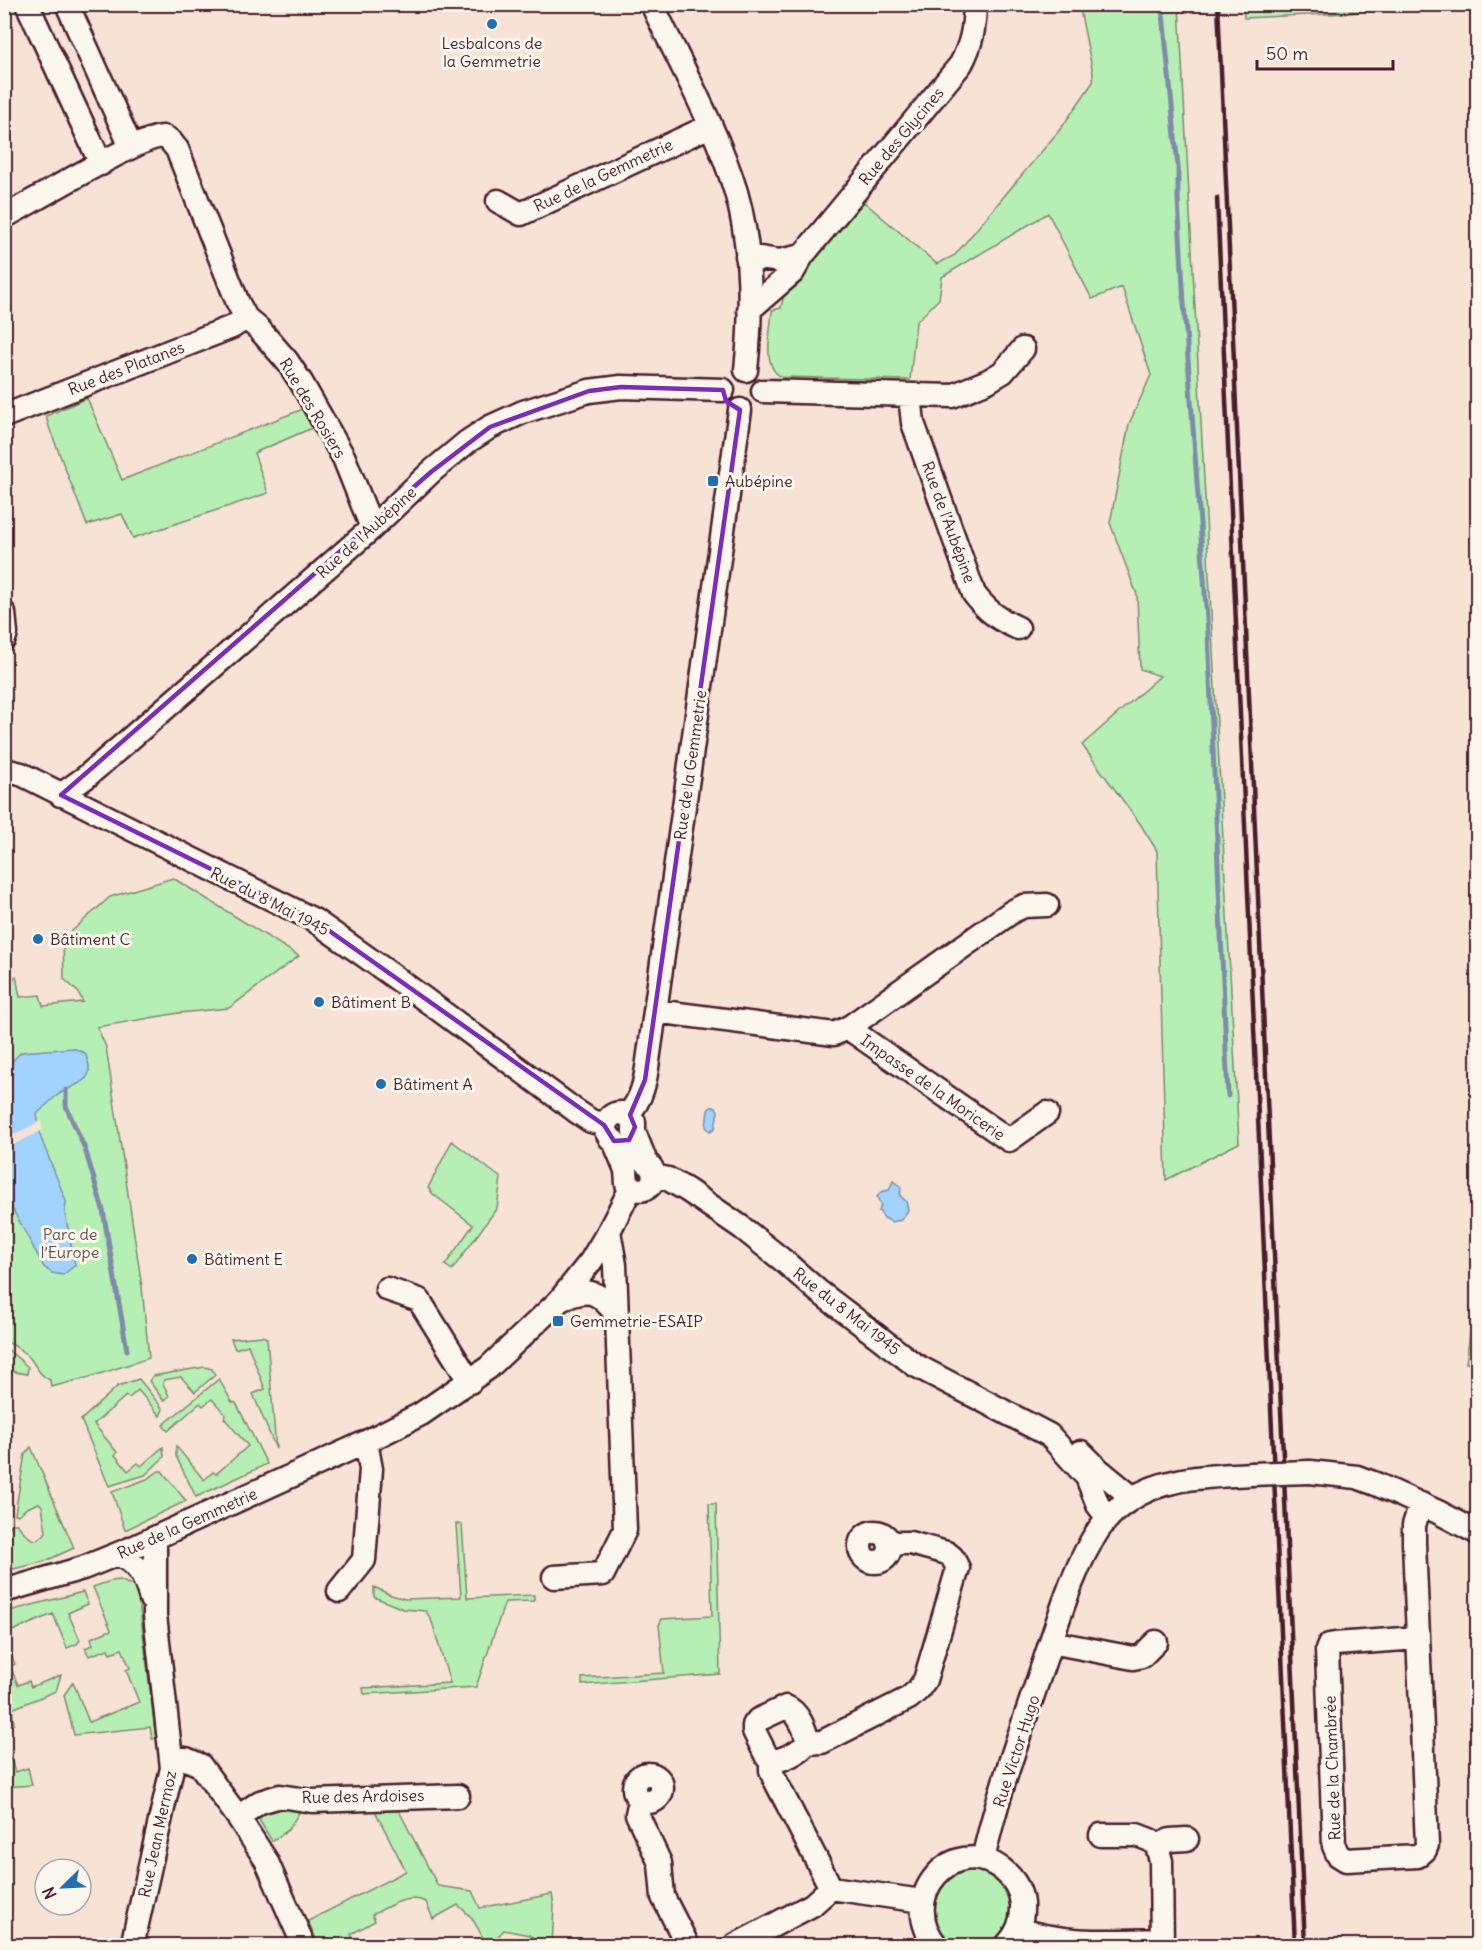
<svg xmlns="http://www.w3.org/2000/svg" width="1482" height="1950" viewBox="0 0 1482 1950" font-family="Delius,sans-serif">
<rect width="100%" height="100%" fill="#f6e3d6"/>
<filter id="ink" filterUnits="userSpaceOnUse"><feTurbulence type="fractalNoise" baseFrequency=".0167" numOctaves="2"/><feDisplacementMap in="SourceGraphic" scale="12" xChannelSelector="R" yChannelSelector="G"/><feConvolveMatrix kernelMatrix="1 2 1 2 8 2 1 2 1" color-interpolation-filters="sRGB"/></filter>
<g filter="url(#ink)">
<path fill="#b6efb3" stroke="#80876f" stroke-width="1.5" d="M 1079,5 L 1179,5 L 1239,1143 L 1166,1180 L 1157,851 L 1141,825 L 1082,745 L 1160,676 L 1140,669 L 1137,595 L 1110,523 L 1129,424 L 1151,375 L 1122,287 L 1092,299 L 1048,213 L 942,277 L 939,299 L 916,322 L 910,380 L 782,377 C 761,368 771,330 772,310 L 781,308 L 784,294 L 864,202 L 937,264 L 955,255 L 1062,127 L 1093,82 L 1093,73 Z
M 1243,5 L 1243,4 L 1402,5 L 1350,13 L 1244,18 Z
M 87,398 L 122,480 L 303,409 L 312,428 L 254,453 L 268,493 L 133,538 L 122,514 L 87,525 L 49,427 L 46,416 Z
M 173,878 L 299,956 L 229,1008 L 179,1013 L 97,1027 L 106,1047 L 142,1287 L 149,1358 L 90,1377 L 51,1387 L 50,1380 C 40,1376 36,1366 30,1358 C 23,1351 14,1345 5,1341 L 4,989 L 16,976 L 20,997 L 40,995 L 43,1006 L 83,1002 L 78,992 L 64,979 L 63,939 L 110,897 Z
M 452,1141 L 501,1178 L 497,1208 L 452,1270 L 445,1265 L 473,1225 L 433,1194 L 428,1188 Z
M 1477,1282 L 1477,1364 L 1466,1363 Z
M 262,1336 L 267,1338 L 276,1449 L 253,1394 L 265,1389 L 248,1345 L 235,1349 L 231,1339 Z
M 5,1347 L 28,1367 L 27,1374 L 5,1370 Z
M 204,1367 L 212,1369 L 215,1375 L 195,1392 L 181,1377 L 164,1380 L 163,1383 L 169,1396 L 164,1401 L 149,1381 L 153,1376 Z
M 139,1379 L 163,1409 L 160,1416 L 138,1390 L 129,1398 L 126,1396 L 94,1424 L 117,1452 L 115,1455 L 128,1471 L 138,1463 L 141,1466 L 163,1447 L 164,1457 L 145,1475 L 109,1486 L 81,1420 L 118,1386 Z
M 219,1379 L 232,1402 L 236,1403 L 267,1464 L 196,1497 L 176,1456 L 176,1446 L 204,1480 L 213,1472 L 216,1474 L 248,1446 L 224,1418 L 226,1415 L 212,1399 L 203,1406 L 200,1403 L 168,1431 L 163,1425 Z
M 31,1447 L 74,1548 L 43,1562 L 5,1571 L 5,1534 L 12,1524 L 17,1524 C 26,1534 34,1549 46,1532 L 42,1506 L 39,1503 L 27,1508 L 18,1515 L 15,1514 L 25,1454 Z
M 159,1471 L 162,1471 L 186,1501 L 125,1530 L 112,1492 L 147,1479 Z
M 709,1504 L 716,1504 L 720,1674 L 582,1685 L 582,1678 L 664,1673 L 659,1625 L 662,1619 L 712,1616 Z
M 456,1524 L 462,1524 L 467,1598 L 534,1595 L 534,1601 L 505,1602 L 476,1687 L 364,1694 L 363,1688 L 450,1683 L 432,1622 L 426,1611 L 403,1609 L 374,1597 L 374,1587 L 391,1595 L 405,1599 L 461,1597 Z
M 120,1580 L 135,1587 L 138,1594 L 156,1738 L 152,1739 L 150,1727 L 74,1735 L 64,1695 L 73,1682 L 89,1722 L 139,1702 L 126,1670 L 130,1668 L 122,1649 L 110,1653 L 108,1649 L 89,1656 L 85,1648 L 93,1645 L 91,1638 L 111,1630 L 93,1587 L 111,1581 Z
M 83,1592 L 88,1604 L 68,1613 L 80,1640 L 77,1644 L 67,1648 L 53,1614 L 5,1634 L 5,1612 Z
M 4,1638 L 15,1664 L 10,1666 L 18,1685 L 29,1681 L 31,1687 L 61,1675 L 56,1691 L 12,1709 L 14,1724 L 5,1727 Z
M 4,1739 L 15,1772 L 28,1768 L 32,1785 L 5,1787 Z
M 267,1807 L 302,1808 L 288,1830 L 272,1841 L 255,1813 Z
M 375,1811 L 399,1811 L 438,1886 L 472,1891 L 480,1908 L 552,1894 L 554,1906 L 552,1945 L 544,1945 L 529,1935 L 504,1930 L 490,1945 L 487,1945 L 472,1918 L 458,1905 L 433,1919 L 426,1902 C 408,1893 389,1906 372,1915 L 375,1921 L 351,1934 L 356,1945 L 319,1945 L 308,1921 L 406,1871 Z
M 965,1869 C 985,1871 1000,1875 1009,1895 C 1016,1911 1008,1940 989,1945 C 985,1946 979,1945 975,1945 C 968,1945 959,1947 952,1944 C 940,1940 932,1924 931,1911 C 931,1902 939,1889 942,1881 Z"/>
<path fill="#a2d3ff" stroke="#7f8baa" stroke-width="1.5" d="M 73,1048 L 85,1053 C 98,1083 79,1081 59,1094 C 51,1100 44,1107 37,1114 L 41,1138 L 66,1201 L 65,1212 L 75,1265 L 63,1275 L 52,1273 L 44,1267 L 5,1195 L 5,1069 L 21,1052 Z
M 711,1107 L 716,1107 L 718,1111 L 715,1128 L 710,1131 L 706,1127 L 708,1110 Z
M 893,1181 L 901,1187 L 900,1196 L 906,1201 L 908,1210 L 901,1220 L 892,1222 L 884,1218 L 879,1211 L 881,1205 L 877,1197 L 881,1192 L 889,1190 Z"/>
<path fill="#f6e3d6" d="M 41,1121 L 43,1130 L 5,1149 L 5,1139 Z"/>
<g fill="none" stroke-linecap="round" stroke-linejoin="round">
<path stroke="#7f8baa" stroke-width="5" d="M 1162,4 L 1178,167 L 1178,200 L 1184,304 L 1208,633 L 1228,1096
M 66,1090 L 66,1106 L 85,1149 L 103,1210 L 127,1350"/>
<defs>
<path id="street" d="M 27,4 L 101,164
M 67,4 L 131,147
M 652,4 C 681,66 716,127 736,192 C 752,247 752,314 746,370
M 498,201 L 521,214 L 710,126
M 4,217 C 28,204 145,134 163,137 C 170,138 173,145 177,149 L 238,303 L 246,318 L 259,329 L 287,361 L 301,382 L 344,458 L 372,528
M 747,256 L 779,261 L 802,256
M 749,310 L 793,272 L 802,256 L 961,64 C 972,43 974,29 975,6
M 763,391 L 952,396 L 988,381 L 1003,372 L 1023,349
M 910,395 L 913,423 L 974,594 C 987,611 998,619 1018,628
M 4,416 L 232,327 L 246,318
M 4,613 L 6,633 L 4,639
M 4,770 L 21,774 L 314,920 L 396,978 L 576,1111 L 591,1121 L 606,1125
M 61,795 L 86,777 L 222,659 L 372,528 L 431,472 L 467,442 L 490,427 L 523,412 L 589,391 L 621,387 L 723,390
M 655,1011 L 834,1034 L 848,1028 L 1013,911 L 1024,906 L 1047,905
M 848,1028 L 1009,1140 L 1047,1113
M 623,1113 L 627,1115 L 634,1122 L 634,1132 L 646,1162 C 665,1177 645,1201 627,1184 L 626,1170 L 614,1141 L 610,1138 L 605,1129 C 606,1119 612,1112 623,1113 Z
M 627,1115 C 644,1099 646,1075 649,1054 L 740,410
M 654,1176 L 668,1179 L 687,1190 L 741,1227 L 785,1262 L 818,1291 L 915,1365 L 1049,1435 L 1087,1477 L 1098,1505 L 1108,1518
M 387,1289 L 419,1300 L 470,1382
M 560,1300 C 589,1287 597,1290 617,1315
M 1081,1452 L 1099,1470 L 1133,1498
M 1310,1472 L 1357,1477 L 1376,1484 L 1438,1512 L 1478,1533
M860 1547a15 15 0 1 1 30 0a15 15 0 1 1-30 0Z
M 115,1555 C 137,1558 146,1579 151,1599
M 554,1577 L 603,1574 L 625,1530 L 615,1265 L 609,1231
M 4,1591 L 83,1568 L 130,1549 L 366,1442 L 421,1414 L 488,1368 L 559,1301 L 591,1261 L 609,1231 L 631,1188
M 339,1591 L 364,1560 L 371,1469 L 366,1442
M 1418,1638 L 1335,1644 L 1329,1645 L 1327,1650 L 1334,1846 L 1338,1855 L 1346,1860 L 1418,1856 L 1425,1850 L 1427,1845 L 1414,1543 L 1414,1525 L 1421,1504
M 1051,1642 L 1133,1658 L 1142,1656 L 1156,1642
M 786,1707 C 798,1711 807,1732 807,1743 C 800,1752 782,1761 771,1761 L 767,1757 L 754,1731 L 754,1725 L 758,1720 Z
M 807,1743 L 822,1742 L 909,1698 L 918,1690 L 925,1680 L 958,1568 L 952,1557 L 947,1553 L 910,1543 L 889,1543
M 172,1757 L 186,1759 L 200,1765 L 238,1817 L 266,1860 L 304,1946
M 771,1761 L 771,1770 L 774,1778 L 831,1888
M634 1788a14 14 0 1 1 28 0a14 14 0 1 1-28 0Z
M 640,1800 L 637,1814 L 660,1863 L 663,1897 L 688,1946
M 238,1817 L 260,1802 L 280,1796 L 312,1801 L 458,1796
M 1101,1835 L 1137,1835 L 1150,1840 L 1157,1846 L 1161,1861 L 1162,1946
M 1157,1846 L 1170,1840 L 1187,1839
M 983,1860 C 997,1795 1021,1731 1042,1668 C 1057,1625 1073,1567 1099,1529 C 1106,1519 1117,1508 1128,1501 C 1164,1476 1209,1477 1251,1474
M 1018,1929 C 1064,1945 1114,1941 1161,1940
M 132,1946 L 172,1768 L 155,1615 L 155,1538
M 734,1946 L 812,1905 L 831,1888 L 922,1901
M 937,1946 C 895,1898 954,1832 1002,1869 C 1013,1878 1021,1890 1022,1904 C 1023,1920 1018,1934 1006,1946"/>
</defs>
<use href="#street" stroke="#4a1f2b" stroke-width="27"/>
<use href="#street" stroke="#fbf7ec" stroke-width="22"/>
<path stroke="#4a1f2b" stroke-width="4.5" d="M 1218,4 L 1305,1946
M 1217,198 L 1295,1946"/>
<defs>
<path id="street-bridge" d="M 1251,1474 L 1310,1472"/>
</defs>
<use href="#street-bridge" stroke="#4a1f2b" stroke-width="27" stroke-linecap="butt"/>
<use href="#street-bridge" stroke="#fbf7ec" stroke-width="22"/>
</g>
</g>
<path fill="none" stroke="#7b2cbf" stroke-width="4.5" stroke-linejoin="round" d="M 621,387 L 723,390 L 726,401 L 740,410 L 645,1080 L 630,1115 L 635,1127 L 629,1140 L 614,1141 L 604,1125 L 314,920 L 61,795 L 431,472 L 490,427 L 589,391 Z"/>
<g fill="#1f6fb2" stroke="#fbf7ec" stroke-width="2">
<circle cx="492" cy="24" r="6"/>
<rect x="707" y="475" width="12" height="12" rx="3"/>
<circle cx="38" cy="939" r="6"/>
<circle cx="319" cy="1002" r="6"/>
<circle cx="381" cy="1084" r="6"/>
<circle cx="192" cy="1259" r="6"/>
<rect x="552" y="1315" width="12" height="12" rx="3"/>
</g>
<g text-anchor="middle" dominant-baseline="central" stroke-width="6" stroke-linejoin="round" paint-order="stroke">
<g font-size="16" fill="#4a1f2b" stroke="#fbf7ec" text-anchor="start">
<text x="492" y="43" text-anchor="middle">Lesbalcons de<tspan x="492" dy="18">la Gemmetrie</tspan></text>
<text x="725" y="481">Aubépine</text>
<text x="50" y="939">Bâtiment C</text>
<text x="331" y="1002">Bâtiment B</text>
<text x="393" y="1084">Bâtiment A</text>
<text x="204" y="1259">Bâtiment E</text>
<text x="570" y="1321">Gemmetrie-ESAIP</text>
</g>
<g font-size="16" fill="#4a1f2b" stroke="#fbf7ec">
<text transform="translate(901 136) rotate(-50)">Rue des Glycines</text>
<text transform="translate(603 175) rotate(-25)">Rue de la Gemmetrie</text>
<text transform="translate(126 368) rotate(-21)">Rue des Platanes</text>
<text transform="translate(313 408) rotate(59)">Rue des Rosiers</text>
<text transform="translate(949 522) rotate(70)">Rue de l’Aubépine</text>
<text transform="translate(366 532) rotate(-42)">Rue de l’Aubépine</text>
<text transform="translate(690 765) rotate(-82)">Rue de la Gemmetrie</text>
<text transform="translate(270 901) rotate(27)">Rue du 8 Mai 1945</text>
<text transform="translate(933 1087) rotate(35)">Impasse de la Moricerie</text>
<text transform="translate(847 1311) rotate(38)">Rue du 8 Mai 1945</text>
<text transform="translate(187 1523) rotate(-24)">Rue de la Gemmetrie</text>
<text transform="translate(1016 1751) rotate(-72)">Rue Victor Hugo</text>
<text transform="translate(1332 1768) rotate(-92)">Rue de la Chambrée</text>
<text transform="translate(363 1796) rotate(-1)">Rue des Ardoises</text>
<text transform="translate(157 1834) rotate(-78)">Rue Jean Mermoz</text>
</g>
<g font-size="16" fill="#65534d" stroke="#fbf7ec">
<text x="70" y="1234">Parc de<tspan x="70" dy="18">l’Europe</tspan></text>
</g>
</g>
<rect width="1482" height="1950" fill="none" stroke="#fbf7ec" stroke-width="24"/>
<rect x="12" y="12" width="1458" height="1926" fill="none" stroke="#4a1f2b" stroke-width="2" filter="url(#ink)"/>
<g transform="translate(63 1887) rotate(246)"><circle r="28" fill="#fbf7ec" stroke="#b4a19f" stroke-width="1.5"/>
<path d="M0-4.5L10 22L0 15L-10 22Z" fill="#1f6fb2"/>
<text y="-9" font-size="16" font-weight="bold" text-anchor="middle" fill="#4a1f2b">N</text>
</g>
<path d="M1257 60v9h136v-9" fill="none" stroke="#4a1f2b" stroke-width="3"/>
<text x="1266" y="60" font-size="18" fill="#4a1f2b" stroke="#fbf7ec" stroke-width="4.5" paint-order="stroke">50 m</text>
</svg>
